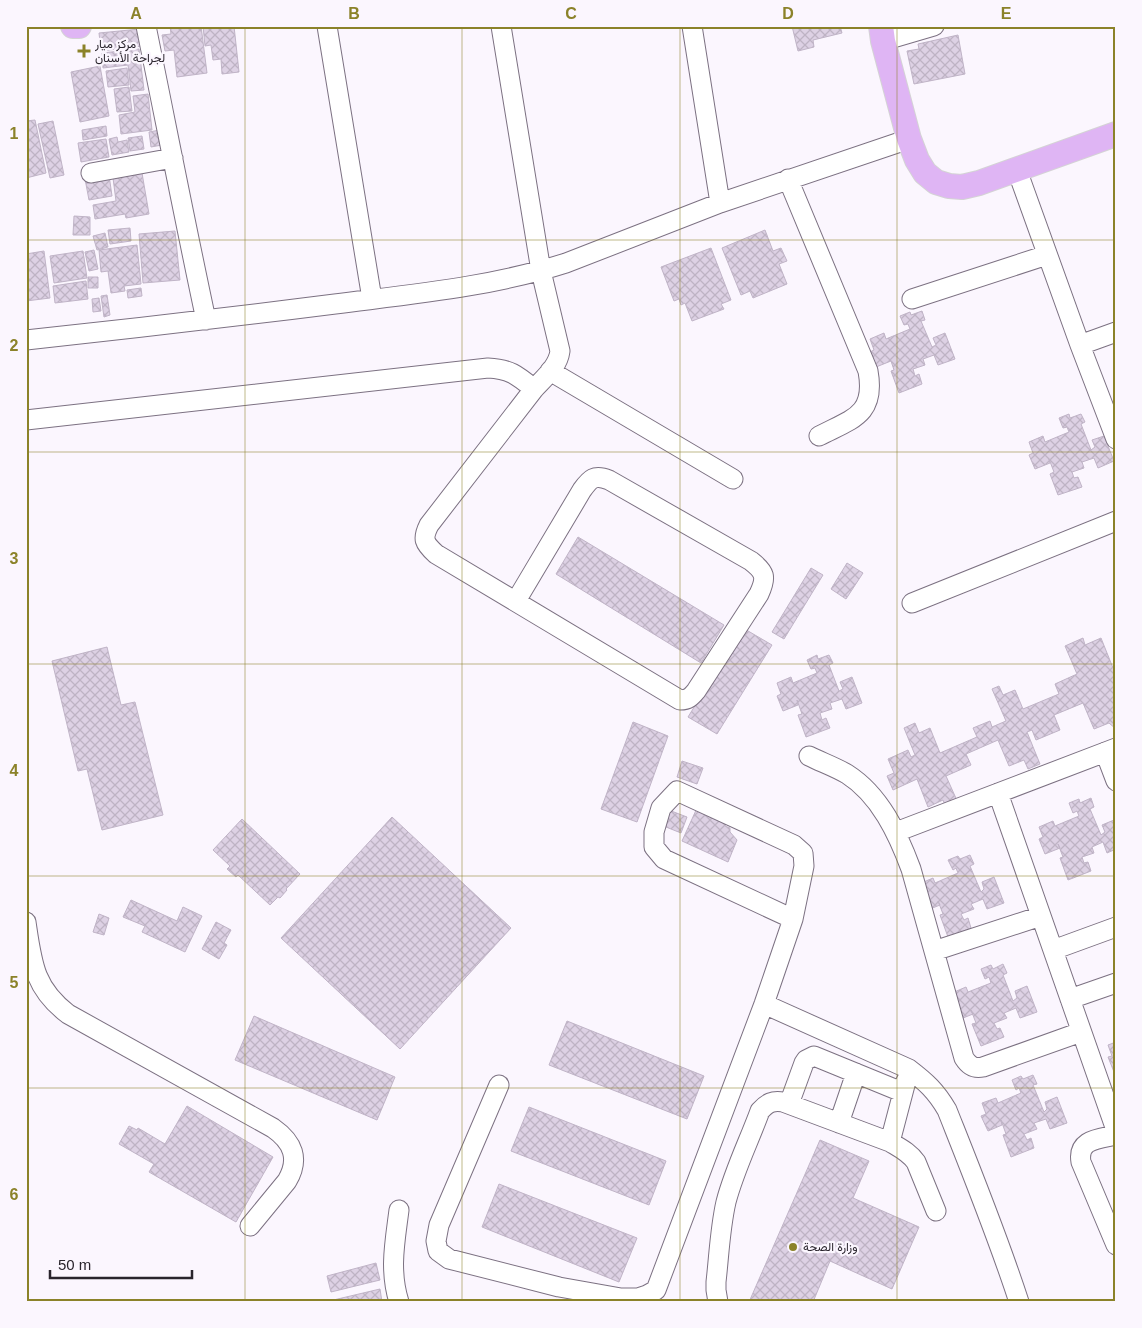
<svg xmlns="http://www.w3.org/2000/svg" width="1142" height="1328" viewBox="0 0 1142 1328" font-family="Helvetica,Vazirmatn,sans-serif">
<defs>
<pattern id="building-cross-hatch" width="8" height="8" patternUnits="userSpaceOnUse" patternTransform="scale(1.25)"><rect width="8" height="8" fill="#ddd1e4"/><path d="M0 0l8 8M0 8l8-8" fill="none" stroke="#beb3c4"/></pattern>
</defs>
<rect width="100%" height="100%" fill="#fbf6fe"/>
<path fill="url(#building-cross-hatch)" stroke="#c0b4c7" d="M 170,26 L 201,26 L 207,73 L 177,77 L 174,50 L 165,51 L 162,35 L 171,34 Z
M 203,26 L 234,26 L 239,72 L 222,74 L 221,59 L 213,60 L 211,45 L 205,46 Z
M 792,26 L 840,26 L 842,33 L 813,40 L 814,47 L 798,51 Z
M 140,29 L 142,46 L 101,51 L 99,33 Z
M 958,35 L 965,74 L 914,84 L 907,51 L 919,49 L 918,44 Z
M 139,49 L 144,90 L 131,91 L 128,65 L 103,68 L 102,53 Z
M 100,66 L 109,116 L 80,122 L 71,72 Z
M 127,68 L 129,85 L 108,87 L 106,71 Z
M 129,87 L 132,111 L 117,112 L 114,89 Z
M 148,94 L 152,130 L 121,134 L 119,115 L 135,112 L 133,96 Z
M 35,120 L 46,173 L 26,178 L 26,121 Z
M 53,121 L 64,175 L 50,178 L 38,124 Z
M 106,126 L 107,136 L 83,140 L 82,130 Z
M 160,130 L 162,145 L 151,147 L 149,132 Z
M 142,136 L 144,149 L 130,151 L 128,138 Z
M 117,137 L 118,142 L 127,140 L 129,152 L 112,155 L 109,139 Z
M 106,139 L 109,157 L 81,162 L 78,143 Z
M 142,173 L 149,214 L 126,218 L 125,214 L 95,219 L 93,205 L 116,201 L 113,178 Z
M 109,175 L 112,196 L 89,200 L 85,179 Z
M 74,216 L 90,217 L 90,235 L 73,235 Z
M 130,228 L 131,241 L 110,244 L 108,230 Z
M 765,230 L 773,251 L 781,248 L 787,261 L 779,264 L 787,284 L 753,298 L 750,291 L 741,295 L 722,248 Z
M 175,231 L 180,280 L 143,283 L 139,234 Z
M 105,233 L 108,247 L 97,250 L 93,236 Z
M 137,245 L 141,284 L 124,286 L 125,291 L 111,293 L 108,271 L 101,272 L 99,250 Z
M 711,248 L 731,300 L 721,304 L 724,309 L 692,321 L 685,303 L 681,305 L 679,299 L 674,301 L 661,267 Z
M 94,250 L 98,269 L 89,271 L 85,252 Z
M 44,251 L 50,298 L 26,301 L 26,254 Z
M 83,251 L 87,278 L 54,283 L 50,256 Z
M 88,277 L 98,277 L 98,288 L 88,288 Z
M 86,281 L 88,299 L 55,303 L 53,286 Z
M 141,288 L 142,296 L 128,298 L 127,290 Z
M 107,295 L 110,315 L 104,317 L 101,296 Z
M 99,298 L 101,311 L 93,312 L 92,299 Z
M 922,311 L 925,320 L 921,321 L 932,347 L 936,345 L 933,338 L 945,333 L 955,359 L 938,365 L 934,355 L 923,359 L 925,365 L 913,369 L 915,376 L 919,374 L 922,384 L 899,393 L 891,371 L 894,370 L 891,361 L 876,367 L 870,352 L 874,350 L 870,339 L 884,333 L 886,339 L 910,329 L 908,324 L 904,325 L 900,316 L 910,312 L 911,315 Z
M 1069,414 L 1070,418 L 1081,414 L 1085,422 L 1081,424 L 1091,450 L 1095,447 L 1092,440 L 1104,436 L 1114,461 L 1098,468 L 1094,458 L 1082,462 L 1084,468 L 1072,472 L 1074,478 L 1078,477 L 1082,487 L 1058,495 L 1050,474 L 1054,472 L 1049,459 L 1050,463 L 1035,469 L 1029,455 L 1033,453 L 1029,442 L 1043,436 L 1045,442 L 1069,432 L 1067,427 L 1063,428 L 1059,418 Z
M 578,537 L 724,625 L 701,663 L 556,574 Z
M 847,563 L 863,573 L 846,599 L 831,589 Z
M 811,568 L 823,575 L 784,639 L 772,632 Z
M 743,628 L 772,645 L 717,734 L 688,717 Z
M 1083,638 L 1085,645 L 1101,638 L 1113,668 L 1116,667 L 1116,701 L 1114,701 L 1116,705 L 1116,729 L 1109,723 L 1094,729 L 1083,703 L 1054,715 L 1060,730 L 1036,740 L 1032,730 L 1027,732 L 1040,764 L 1028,769 L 1024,760 L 1009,766 L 998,740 L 966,754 L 971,765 L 946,776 L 959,805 L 947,810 L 943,800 L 928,807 L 917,779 L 893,790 L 887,776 L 894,773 L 888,759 L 908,750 L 911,757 L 915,755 L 904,728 L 915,723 L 919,733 L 930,728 L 940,753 L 977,737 L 973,728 L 990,721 L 992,727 L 1006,721 L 992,689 L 999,686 L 1003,695 L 1015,690 L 1023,709 L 1059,694 L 1055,684 L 1077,674 L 1065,646 Z
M 107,647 L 121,705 L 135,702 L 163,815 L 102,830 L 87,769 L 78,771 L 52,661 Z
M 817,655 L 818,659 L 829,655 L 833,663 L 829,665 L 839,691 L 843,689 L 840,682 L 852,677 L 862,703 L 846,709 L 842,699 L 830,703 L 832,709 L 820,713 L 822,720 L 826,718 L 830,728 L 806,737 L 798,715 L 802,714 L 797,700 L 798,705 L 783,711 L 777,696 L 781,694 L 777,683 L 791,677 L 793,683 L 817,673 L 815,668 L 811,669 L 807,660 Z
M 633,722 L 668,736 L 637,822 L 601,809 Z
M 682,761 L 703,768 L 697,784 L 677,777 Z
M 1091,798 L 1094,807 L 1090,809 L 1101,835 L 1105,832 L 1102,825 L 1114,820 L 1116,825 L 1116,849 L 1107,853 L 1103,842 L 1092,847 L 1094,853 L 1082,857 L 1084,863 L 1088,862 L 1091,871 L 1068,880 L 1060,858 L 1063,857 L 1058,844 L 1060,848 L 1045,854 L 1039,839 L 1043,837 L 1039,827 L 1053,821 L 1055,826 L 1079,816 L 1077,811 L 1073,813 L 1069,803 L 1079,799 L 1080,803 Z
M 697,808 L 727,822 L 725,826 L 730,828 L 730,832 L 737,840 L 728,862 L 682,841 Z
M 666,809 L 687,817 L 681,833 L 661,825 Z
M 392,817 L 511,928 L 400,1049 L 281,938 Z
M 242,819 L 300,874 L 286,889 L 287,890 L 280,898 L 278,897 L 270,905 L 238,875 L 236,877 L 227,869 L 230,866 L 213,850 Z
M 970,855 L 974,864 L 970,866 L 981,892 L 984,889 L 982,882 L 994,877 L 1004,903 L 987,909 L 983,899 L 971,904 L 974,909 L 961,914 L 964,920 L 968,918 L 971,928 L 948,937 L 940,915 L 943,914 L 938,901 L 940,905 L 925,911 L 919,884 L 933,878 L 935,883 L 958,873 L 956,868 L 953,870 L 948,860 L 958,856 L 960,859 Z
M 131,900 L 177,921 L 183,907 L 202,916 L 185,952 L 142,932 L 145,926 L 123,917 Z
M 99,914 L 109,918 L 104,935 L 93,932 Z
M 216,922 L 231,930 L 224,943 L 227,945 L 219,959 L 202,949 Z
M 1003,964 L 1007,973 L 1003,975 L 1013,1001 L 1017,998 L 1015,991 L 1027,986 L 1037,1012 L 1020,1018 L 1016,1008 L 1004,1013 L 1007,1018 L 994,1023 L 997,1029 L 1000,1028 L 1004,1037 L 981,1046 L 972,1024 L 976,1023 L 971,1010 L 973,1014 L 958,1020 L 952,993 L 966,987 L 968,992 L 991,983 L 989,977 L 985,979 L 981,969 L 991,965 L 993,969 Z
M 254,1016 L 395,1077 L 377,1120 L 235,1060 Z
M 567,1021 L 704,1076 L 687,1119 L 549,1065 Z
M 1116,1042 L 1116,1071 L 1114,1072 L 1108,1057 L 1112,1056 L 1108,1045 Z
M 1033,1075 L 1037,1084 L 1033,1085 L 1044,1112 L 1047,1109 L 1045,1102 L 1057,1097 L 1067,1123 L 1050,1129 L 1046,1119 L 1034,1123 L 1037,1129 L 1024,1134 L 1027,1140 L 1031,1138 L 1034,1148 L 1011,1157 L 1003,1135 L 1006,1134 L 1001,1120 L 1002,1125 L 988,1131 L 981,1116 L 986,1114 L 982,1103 L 996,1098 L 998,1103 L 1021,1093 L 1019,1088 L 1016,1090 L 1012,1080 L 1021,1076 L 1023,1079 Z
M 187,1106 L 273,1157 L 236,1222 L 149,1172 L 154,1164 L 119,1144 L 129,1126 L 137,1130 L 138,1128 L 165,1144 Z
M 529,1107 L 666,1161 L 649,1205 L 511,1151 Z
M 820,1140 L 869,1161 L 853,1198 L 919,1227 L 892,1289 L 830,1261 L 813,1302 L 749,1302 Z
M 499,1184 L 637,1238 L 619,1282 L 482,1227 Z
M 376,1263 L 380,1280 L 331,1292 L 327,1276 Z
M 380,1289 L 382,1302 L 325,1302 Z"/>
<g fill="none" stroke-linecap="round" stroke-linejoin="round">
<defs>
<path id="minor" d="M 146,26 C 166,124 185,222 206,320
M 327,26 L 372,299
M 501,26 L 541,271 L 560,351 C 558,367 544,378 534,389 L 429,525 C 422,539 424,543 436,554 L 680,700 C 688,700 691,697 696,691 L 759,594 C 767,577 765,572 751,561 L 609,480 C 594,474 590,479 582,490 L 516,601
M 692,26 L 720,203
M 883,41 L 934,26
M 1017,170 L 1080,345 L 1116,439
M 91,173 L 173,158
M 788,179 L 868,371 C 876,415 852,419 819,436
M 912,299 L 1047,255
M 26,340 C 129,329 232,317 335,304 C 413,294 491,287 566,263 L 720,203 L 909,139
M 1080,345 L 1116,332
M 550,371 L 733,479
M 26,420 L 488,368 C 510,369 517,375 534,389
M 912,603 L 1116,521
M 1105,752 L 1116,781
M 809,756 C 821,762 835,767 847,774 C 880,795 898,834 911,869 L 964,1058 C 969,1066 974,1069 983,1067 L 1081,1032
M 998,793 L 1116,1130
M 896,832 L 1116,748
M 26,922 C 32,963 34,988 68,1014 L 273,1128 C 293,1142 300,1159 287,1181 L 250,1226
M 1053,950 L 1116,927
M 934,951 L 1041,916
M 1070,999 L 1116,983
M 764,1004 L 909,1069 C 926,1082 936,1091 947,1110 C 972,1173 998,1237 1019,1302
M 499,1085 L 439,1225 L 436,1241 L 438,1251 L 449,1259 L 559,1287 L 621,1298 L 638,1298 L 647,1295 L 656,1290 L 764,1004 L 793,919 L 804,866 L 803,853 L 794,845 L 677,791 L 661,808 L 654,832 L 654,847 L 664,859 L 793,919
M 789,1104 L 804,1063 L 806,1060 L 814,1056 L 902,1092
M 839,1123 L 856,1073
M 1116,1135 C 1099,1139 1077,1139 1081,1162 L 1116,1245
M 890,1142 L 906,1081
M 399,1302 C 389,1270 395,1242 399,1210
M 718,1302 L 716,1290 L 716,1282 C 719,1256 720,1228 726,1202 C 734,1171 749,1141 760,1111 C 767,1103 773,1100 783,1102 L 890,1142 C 900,1148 909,1152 916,1162 L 936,1211"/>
<path id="major" d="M 73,26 L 79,26
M 881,26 L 883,41 L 909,139 L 917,160 L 925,173 L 936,182 L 949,186 L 962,187 L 979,183 L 1116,134"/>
</defs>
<use href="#minor" stroke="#7c7182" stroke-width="21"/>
<use href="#major" stroke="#d4d3d5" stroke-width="26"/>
<use href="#minor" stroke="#fff" stroke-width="19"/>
<use href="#major" stroke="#dfb5f4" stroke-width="24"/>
</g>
<path fill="none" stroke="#8b8229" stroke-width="1" stroke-opacity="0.55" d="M 245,26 L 245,1302M 462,26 L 462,1302M 680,26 L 680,1302M 897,26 L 897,1302M 26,240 L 1116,240M 26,452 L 1116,452M 26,664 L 1116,664M 26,876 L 1116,876M 26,1088 L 1116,1088"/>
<g fill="#8b8229" stroke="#fbf6fe" stroke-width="2">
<path d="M81.5 43.5h5v5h5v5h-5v5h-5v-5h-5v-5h5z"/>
<circle cx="793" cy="1247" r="5"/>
</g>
<g text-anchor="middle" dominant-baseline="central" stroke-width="4.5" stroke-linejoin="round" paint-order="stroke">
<g font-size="12" fill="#29242c" stroke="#fbf6fe" text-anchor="start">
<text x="95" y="44">مركز ميار<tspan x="95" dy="14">لجراحة الأسنان</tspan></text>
<text x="803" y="1247">وزارة الصحة</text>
</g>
</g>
<rect width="1142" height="1328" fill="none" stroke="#fbf6fe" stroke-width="55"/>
<path d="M50 1270v8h142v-8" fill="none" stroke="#29242c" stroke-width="2.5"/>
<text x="58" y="1270" font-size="15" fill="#29242c" stroke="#fbf6fe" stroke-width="4" paint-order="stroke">50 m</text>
<rect x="28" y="28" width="1086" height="1272" fill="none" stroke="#8b8229" stroke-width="2"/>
<g font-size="16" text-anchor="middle" font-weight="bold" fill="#8b8229">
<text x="136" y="19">A</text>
<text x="354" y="19">B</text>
<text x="571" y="19">C</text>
<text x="788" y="19">D</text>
<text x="1006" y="19">E</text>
<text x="14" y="139">1</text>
<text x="14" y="351">2</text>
<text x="14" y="564">3</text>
<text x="14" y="776">4</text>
<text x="14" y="988">5</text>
<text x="14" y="1200">6</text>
</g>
</svg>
